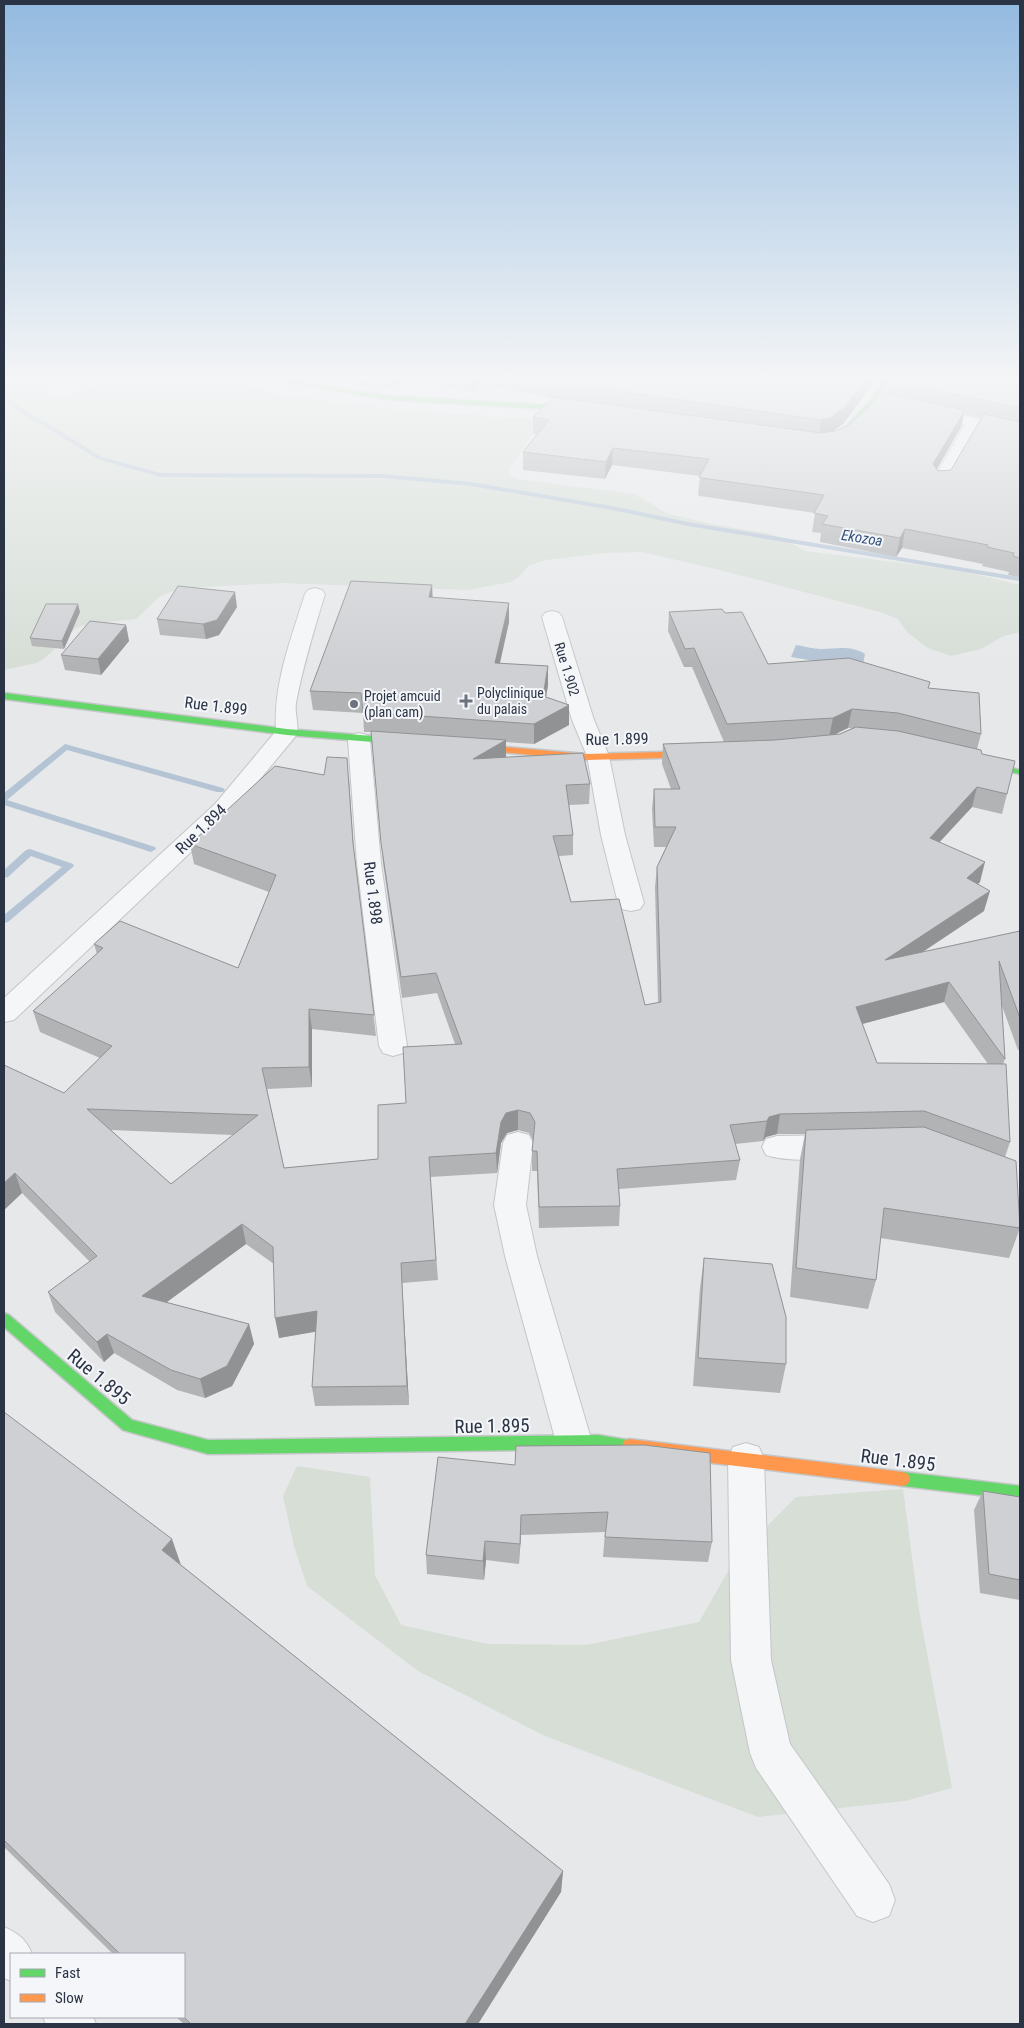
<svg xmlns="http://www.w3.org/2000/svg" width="1024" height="2028" viewBox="0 0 1024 2028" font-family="'Roboto Condensed',sans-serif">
<rect width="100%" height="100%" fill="#e6e8ea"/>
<path fill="#d6ded6" d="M 4,381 L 44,381 L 53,397 L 66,396 L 108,381 L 220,381 L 285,395 L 403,410 L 533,419 L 533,422 L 540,423 L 509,469 L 510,475 L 517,479 L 635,494 L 668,514 L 717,525 L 767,533 L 782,538 L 805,551 L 959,570 L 1020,585 L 1020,632 L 1004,636 L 981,649 L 951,656 L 928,648 L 908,633 L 898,619 L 880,612 L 720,570 L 642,552 L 606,553 L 545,560 L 528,566 L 520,576 L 511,582 L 467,590 L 282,583 L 180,588 L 159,597 L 136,619 L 89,624 L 76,628 L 45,658 L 36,663 L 4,670 Z
M 297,1466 L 370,1477 L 375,1575 L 401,1625 L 487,1644 L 586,1645 L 699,1622 L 735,1559 L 796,1497 L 903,1489 L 919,1610 L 952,1788 L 905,1801 L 758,1817 L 545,1736 L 418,1671 L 307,1586 L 294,1546 L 283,1496 Z"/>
<path fill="#b4c4d5" d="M 796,645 C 804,646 813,649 821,649 C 835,649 851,645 865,654 L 862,669 L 791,657 Z"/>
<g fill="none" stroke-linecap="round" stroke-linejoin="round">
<path fill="#b4c4d5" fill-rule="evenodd" d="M 4,395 L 38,419 L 44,421 L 102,457 L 160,473 L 382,474 L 471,482 L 612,506 L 688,522 L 1020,577 L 1020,581 L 688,526 L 612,510 L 471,486 L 382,478 L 160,477 L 98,459 L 40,424 L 34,422 L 4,400 Z
M 65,744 L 223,788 L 225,790 L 223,792 L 217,792 L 67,750 L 7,800 L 155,847 L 156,849 L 151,852 L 4,805 L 4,793 Z
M 30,849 L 73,864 L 74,866 L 8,922 L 4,923 L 4,915 L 62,867 L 31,856 L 8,877 L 4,878 L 4,870 L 26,850 Z"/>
<defs>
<path id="street" d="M 927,407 L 1020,428 L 1020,438 L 979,429 L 946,487 L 934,487 L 931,483 L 965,425 L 921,415 L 919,412 L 921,409 Z
M 315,588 L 322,590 L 325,594 C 314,630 303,666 296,703 C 294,714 301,727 295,737 L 231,814 L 14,1020 L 4,1022 L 4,998 L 215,804 L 276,731 C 273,684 291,639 305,594 L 308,590 Z
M 552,611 L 559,613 L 562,617 L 594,720 L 609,756 L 625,835 L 644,903 L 640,909 L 631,911 L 622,909 L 618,903 L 601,835 L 587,756 L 572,720 L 542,617 L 545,613 Z
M 359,733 L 367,735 L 370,740 L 381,863 L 407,1046 L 403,1053 L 393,1056 L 383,1053 L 379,1046 L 357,863 L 348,740 L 351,735 Z
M 518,1132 L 529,1135 L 533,1143 L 526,1205 L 537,1256 L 592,1442 L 587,1453 L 574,1458 L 561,1453 L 556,1442 L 505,1256 L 494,1205 L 503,1143 L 507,1135 Z
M 840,1135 L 851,1138 L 855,1146 L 851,1154 C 830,1161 787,1162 766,1155 L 762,1147 L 766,1139 L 777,1136 Z
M 746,1443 L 759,1447 L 764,1459 L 771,1660 L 790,1744 L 889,1884 L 895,1900 L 889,1916 L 873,1922 L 857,1916 L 756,1768 L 750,1753 L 731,1660 L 728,1459 L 733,1447 Z
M 4,1927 C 19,1934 26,1939 32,1954 L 11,1954 L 11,1981 L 4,1978 Z
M 43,2017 L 93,2017 L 96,2024 L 46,2024 Z"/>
<path id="fast" d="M 275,381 L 292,381 L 391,396 L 583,407 L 586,409 L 583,411 L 391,400 Z
M 883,381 L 889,381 L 875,403 L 839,440 L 835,440 L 835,438 L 870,401 Z
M 4,693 L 287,729 L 409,739 L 414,742 L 409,745 L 287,735 L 4,699 Z
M 976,759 L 1020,770 L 1020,774 L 973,764 L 971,762 Z
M 4,1313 L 9,1315 L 132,1420 L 208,1440 L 598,1435 L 634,1441 L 636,1446 L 634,1451 L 629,1453 L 598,1449 L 208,1454 L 123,1430 L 4,1327 Z
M 903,1472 L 1020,1486 L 1020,1500 L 903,1486 L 898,1484 L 896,1479 L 898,1474 Z"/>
<path id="slow" d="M 470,744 L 586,754 L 699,751 L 704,754 L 699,757 L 586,760 L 467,749 L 467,745 Z
M 629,1439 L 903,1472 L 908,1474 L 910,1479 L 908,1484 L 903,1486 L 629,1453 L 624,1451 L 622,1446 L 624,1441 Z"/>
</defs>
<use href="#street" stroke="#c4c6c8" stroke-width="2"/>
<use href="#fast" stroke="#c4c6c8" stroke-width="3"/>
<use href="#slow" stroke="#c4c6c8" stroke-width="3"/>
<use href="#street" fill="#f5f6f7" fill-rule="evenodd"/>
<use href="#fast" fill="#63d668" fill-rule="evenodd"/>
<use href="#slow" fill="#ff974d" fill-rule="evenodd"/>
</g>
<path fill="#b1b3b5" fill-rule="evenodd" d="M 346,381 L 405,381 L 390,389 L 371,384 L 364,387 Z
M 426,381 L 875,381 L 843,424 L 832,432 L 847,426 L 886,393 L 888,381 L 1020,381 L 1020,577 L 1008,575 L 1009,572 L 982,566 L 983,564 L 902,548 L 896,557 L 820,542 L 821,533 L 812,532 L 815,513 L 700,496 L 698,495 L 700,476 L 612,465 L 605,479 L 523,470 L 523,452 L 537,435 L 533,434 L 533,417 L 552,398 L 482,384 L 472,392 ZM 964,414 L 981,418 L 951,470 L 938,471 L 937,469 L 961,427 Z
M 433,597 L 509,622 L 500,664 L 548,666 L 548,685 L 546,697 L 569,705 L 569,725 L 534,744 L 506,742 L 506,757 L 590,784 L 589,804 L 569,805 L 573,835 L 573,855 L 559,856 L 571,902 L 645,1005 L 658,1003 L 655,887 L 657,867 L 666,847 L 654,847 L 652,809 L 654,789 L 671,789 L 662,764 L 663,744 L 724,742 L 692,667 L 684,667 L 668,631 L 669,612 L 725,613 L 768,664 L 929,688 L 981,734 L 977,749 L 982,754 L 1007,794 L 1002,814 L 972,807 L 939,842 L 980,882 L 978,884 L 984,911 L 923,952 L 1020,931 L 1020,1049 L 1018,1050 L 1002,1006 L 1005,1059 L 1003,1064 L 1010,1142 L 1005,1157 L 1020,1228 L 1009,1258 L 880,1238 L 876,1280 L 868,1309 L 790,1297 L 800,1159 L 805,1134 L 777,1134 L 766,1137 L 763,1141 L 735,1144 L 740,1160 L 736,1180 L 619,1189 L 620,1206 L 619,1226 L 539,1228 L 537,1171 L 532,1171 L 532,1151 L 533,1140 L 529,1133 L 518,1130 L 507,1133 L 501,1143 L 497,1173 L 430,1177 L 438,1280 L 402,1283 L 409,1405 L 315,1406 L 312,1387 L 316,1331 L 279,1338 L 274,1264 L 246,1244 L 166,1302 L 249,1324 L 254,1344 L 232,1386 L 205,1398 L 177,1390 L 114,1353 L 104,1362 L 55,1312 L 48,1292 L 90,1262 L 22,1193 L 4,1210 L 4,1065 L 64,1093 L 100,1058 L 40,1032 L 33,1011 L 97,954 L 94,944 L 238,968 L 269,892 L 194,864 L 190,844 L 324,775 L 349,778 L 354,851 L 376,1036 L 312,1029 L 312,1087 L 267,1089 L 284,1168 L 378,1159 L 406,1103 L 455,1044 L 437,993 L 402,998 L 383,863 L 371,732 L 364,732 L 363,713 L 313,710 L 310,691 ZM 848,728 L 852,728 L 840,734 L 834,735 ZM 944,1002 L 988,1064 L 877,1063 L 862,1024 ZM 111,1130 L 234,1135 L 171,1184 Z
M 237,607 L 219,635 L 206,639 L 160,635 L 157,619 Z
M 80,612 L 64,649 L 32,646 L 30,638 Z
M 126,625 L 129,641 L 101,675 L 65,670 L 61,655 Z
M 704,1258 L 786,1364 L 780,1393 L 693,1386 L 700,1288 Z
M 4,1412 L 181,1565 L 563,1871 L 561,1892 L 478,2024 L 184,2024 L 176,2017 L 184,2017 L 184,1954 L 113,1954 L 4,1847 Z
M 438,1457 L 712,1542 L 708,1562 L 603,1557 L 605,1532 L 521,1535 L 519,1564 L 486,1560 L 484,1580 L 427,1574 L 426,1555 Z
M 983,1491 L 1020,1497 L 1020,1600 L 980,1593 L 974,1510 Z"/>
<path fill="#909294" d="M 363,381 L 371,381 L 371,384 L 364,387 Z
M 389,381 L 405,381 L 390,389 Z
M 471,381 L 482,381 L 482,384 L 472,392 Z
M 865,381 L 875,381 L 843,424 L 827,435 L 819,437 L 821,420 Z
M 965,410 L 961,427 L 929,482 L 933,464 Z
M 613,448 L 612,465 L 605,479 L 606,462 Z
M 905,529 L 902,548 L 896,557 L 900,538 Z
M 432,585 L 433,604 L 429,597 Z
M 235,592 L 237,607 L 219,635 L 206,639 L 203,624 Z
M 509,603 L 509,622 L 495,683 L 495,663 Z
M 78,604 L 80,612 L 64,649 L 62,641 Z
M 126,625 L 129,641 L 101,675 L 98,659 Z
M 548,666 L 548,685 L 543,715 L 543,696 Z
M 569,705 L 569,725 L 534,744 L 534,724 Z
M 852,709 L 848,728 L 829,737 L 833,718 Z
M 506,740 L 506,760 L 473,759 Z
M 977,787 L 972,807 L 925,858 L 930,838 Z
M 985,862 L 980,882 L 962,898 L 967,878 Z
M 990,891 L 984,911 L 880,980 L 885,960 Z
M 949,982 L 944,1002 L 851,1027 L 856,1007 Z
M 309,1009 L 312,1029 L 312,1087 L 309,1067 Z
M 518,1110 L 518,1130 L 507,1133 L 501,1143 L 497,1173 L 496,1153 L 501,1122 L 506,1113 Z
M 780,1114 L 777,1134 L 766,1137 L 763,1141 L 767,1121 L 769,1117 Z
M 15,1173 L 22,1193 L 4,1210 L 4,1183 Z
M 242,1224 L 246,1244 L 148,1316 L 142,1296 Z
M 401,1263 L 402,1283 L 409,1405 L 407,1386 Z
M 317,1311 L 320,1331 L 279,1338 L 275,1318 Z
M 249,1324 L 254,1344 L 232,1386 L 205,1398 L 200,1379 Z
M 107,1334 L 114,1353 L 104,1362 L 97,1342 Z
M 521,1515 L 521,1535 L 519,1564 L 520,1544 Z
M 172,1539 L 181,1565 L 162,1550 Z
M 485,1541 L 486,1560 L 484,1580 L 483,1561 Z
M 563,1871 L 561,1892 L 478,2024 L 465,2024 Z"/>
<path fill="#ced0d3" stroke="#909294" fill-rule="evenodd" d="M 553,381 L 865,381 L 846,406 L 830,418 L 821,420 L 567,384 Z
M 890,381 L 1020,381 L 1020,408 Z
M 880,392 L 965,410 L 933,464 L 938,471 L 951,470 L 984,414 L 1020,422 L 1020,558 L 1013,556 L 1014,553 L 987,547 L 988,545 L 905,529 L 900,538 L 822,524 L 828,516 L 814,513 L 824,495 L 702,478 L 699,477 L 709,459 L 613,448 L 606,462 L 523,452 L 549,420 L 533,417 L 554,397 L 821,433 L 835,431 L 847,426 L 867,409 Z
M 351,581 L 432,585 L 429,597 L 509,603 L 495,663 L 548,666 L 543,696 L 569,705 L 534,724 L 363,712 L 361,693 L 310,691 Z
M 178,586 L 235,592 L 217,620 L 203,624 L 157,619 Z
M 46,604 L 78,604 L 62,641 L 30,638 Z
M 722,609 L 725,613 L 742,612 L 768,664 L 849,658 L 930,682 L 928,688 L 979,693 L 981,734 L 898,713 L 852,709 L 833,718 L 727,724 L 694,648 L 685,649 L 669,612 Z
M 90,621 L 126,625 L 98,659 L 61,655 Z
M 856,727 L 898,731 L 981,750 L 982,754 L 1015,761 L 1007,794 L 977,787 L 930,838 L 985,862 L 967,878 L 990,891 L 885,960 L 1020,931 L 1020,1018 L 999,961 L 1005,1059 L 949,982 L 856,1007 L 877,1063 L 1006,1064 L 1010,1142 L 924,1111 L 780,1114 L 769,1117 L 767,1121 L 730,1125 L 740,1160 L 617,1169 L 620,1206 L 539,1207 L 537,1151 L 532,1151 L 535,1122 L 530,1113 L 518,1110 L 506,1113 L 501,1122 L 496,1153 L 429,1157 L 436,1260 L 401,1263 L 407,1386 L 312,1387 L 317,1311 L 275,1318 L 273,1247 L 242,1224 L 142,1296 L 249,1324 L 227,1366 L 200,1379 L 171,1370 L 107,1334 L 97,1342 L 48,1292 L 97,1256 L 15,1173 L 4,1183 L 4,1065 L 64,1093 L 112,1046 L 33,1011 L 103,948 L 94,944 L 120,921 L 238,968 L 276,875 L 190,844 L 275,766 L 324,775 L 327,757 L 347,758 L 353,843 L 374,1015 L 309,1009 L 309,1067 L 262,1068 L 284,1168 L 378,1159 L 378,1105 L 406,1103 L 403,1047 L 462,1044 L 436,973 L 401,977 L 381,843 L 371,731 L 506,740 L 473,759 L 583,753 L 590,784 L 566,785 L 573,835 L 553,836 L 571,902 L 619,899 L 645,1005 L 661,1002 L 657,867 L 676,827 L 655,827 L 654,789 L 680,789 L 663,744 L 775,740 L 840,734 ZM 87,1109 L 258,1115 L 171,1184 Z
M 924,1127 L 1016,1161 L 1020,1228 L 884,1208 L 876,1280 L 796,1268 L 806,1130 Z
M 704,1258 L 772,1264 L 786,1317 L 786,1364 L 698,1358 Z
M 4,1412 L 172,1539 L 162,1550 L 563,1871 L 465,2024 L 191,2024 L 184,2017 L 184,1954 L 120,1954 L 4,1840 Z
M 644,1445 L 710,1453 L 712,1542 L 605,1537 L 608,1512 L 521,1515 L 520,1544 L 485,1541 L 483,1561 L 426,1555 L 438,1457 L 515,1465 L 516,1446 Z
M 983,1491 L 1020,1497 L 1020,1580 L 989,1574 Z"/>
<linearGradient id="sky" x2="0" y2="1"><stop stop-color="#93bae0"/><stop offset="0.57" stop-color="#f4f5f6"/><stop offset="1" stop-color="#f4f5f6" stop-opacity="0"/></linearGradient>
<rect width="1024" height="665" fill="url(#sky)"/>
<g fill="#6c737f" stroke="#f4f6f9" stroke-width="2">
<path d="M463.5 693.5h5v5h5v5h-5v5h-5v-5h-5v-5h5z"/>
<circle cx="354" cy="704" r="5"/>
</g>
<g text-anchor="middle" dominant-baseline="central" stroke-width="4" stroke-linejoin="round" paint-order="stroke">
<g font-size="14" fill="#2b3445" stroke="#f4f6f9">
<text transform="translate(567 669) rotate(73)">Rue 1.902</text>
</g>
<g font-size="14" fill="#2b3445" stroke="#f4f6f9" text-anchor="start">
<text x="477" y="693">Polyclinique<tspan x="477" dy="16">du palais</tspan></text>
<text x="364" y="696">Projet amcuid<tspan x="364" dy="16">(plan cam)</tspan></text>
</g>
<g font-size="15" font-style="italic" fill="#34527a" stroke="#f4f6f9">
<text transform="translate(862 538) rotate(9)">Ekozoa</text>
</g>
<g font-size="16" fill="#2b3445" stroke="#f4f6f9">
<text transform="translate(216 706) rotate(7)">Rue 1.899</text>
<text transform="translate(617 739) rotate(-1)">Rue 1.899</text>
<text transform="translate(201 829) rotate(-44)">Rue 1.894</text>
<text transform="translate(373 893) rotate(83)">Rue 1.898</text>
</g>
<g font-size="19" fill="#2b3445" stroke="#f4f6f9">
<text transform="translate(99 1377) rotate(40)">Rue 1.895</text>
<text transform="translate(492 1426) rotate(-1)">Rue 1.895</text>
<text transform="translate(898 1460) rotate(7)">Rue 1.895</text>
</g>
</g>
<rect width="1024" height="2028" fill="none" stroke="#2b3445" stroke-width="10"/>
<rect x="10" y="1953" width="175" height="65" fill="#f4f6f9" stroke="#a4a8b1"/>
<rect x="20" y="1969" width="25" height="8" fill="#63d668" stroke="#a4a8b1"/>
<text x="55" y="1978" font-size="15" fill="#2b3445">Fast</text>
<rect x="20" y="1994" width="25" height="8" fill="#ff974d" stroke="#a4a8b1"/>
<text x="55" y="2003" font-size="15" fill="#2b3445">Slow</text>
</svg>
